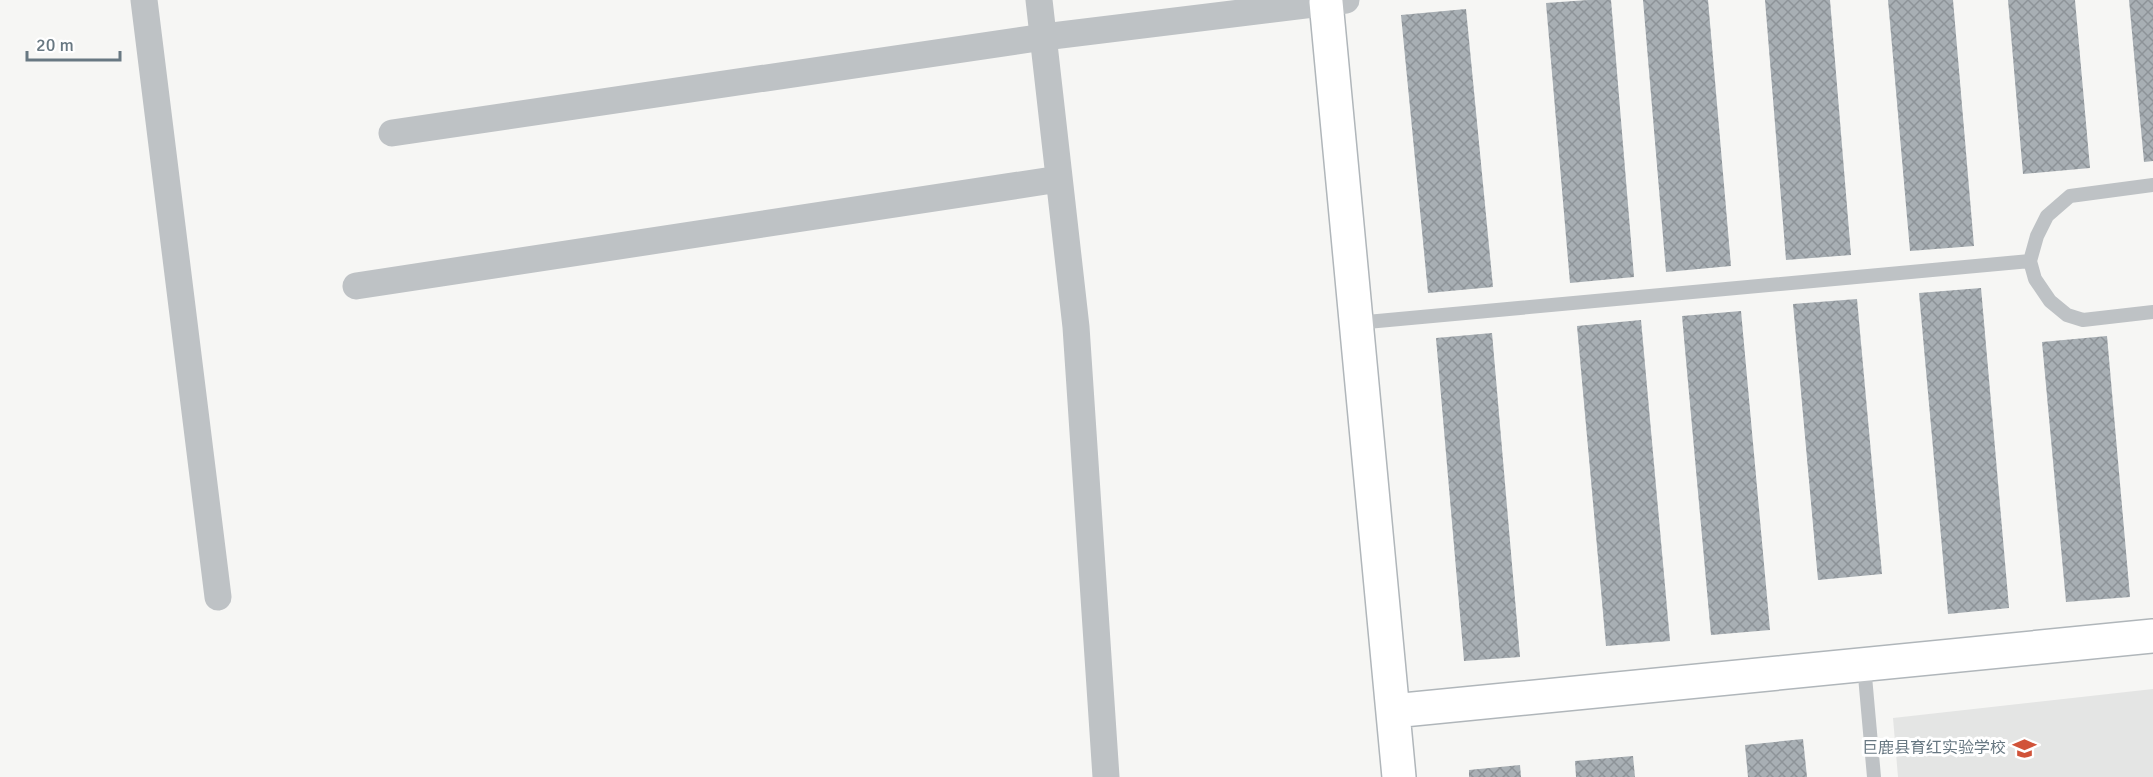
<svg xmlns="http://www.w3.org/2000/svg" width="2153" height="777" viewBox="0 0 2153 777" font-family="Signika,'Noto Sans SC',sans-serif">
<defs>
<pattern id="building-cross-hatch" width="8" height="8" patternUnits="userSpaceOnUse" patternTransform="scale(1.5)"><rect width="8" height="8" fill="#a8afb4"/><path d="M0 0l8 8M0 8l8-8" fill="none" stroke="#8d9398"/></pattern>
</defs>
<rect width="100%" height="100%" fill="#f6f6f4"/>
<path fill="#e4e5e4" d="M 2153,689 L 2153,777 L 1898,777 L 1893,718 Z"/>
<path fill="url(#building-cross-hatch)" d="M 1588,0 L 1611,0 L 1634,277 L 1570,283 L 1546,3 Z
M 1643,0 L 1708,0 L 1731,266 L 1666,272 Z
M 1765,0 L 1830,0 L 1851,255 L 1786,260 Z
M 1888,0 L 1953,0 L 1974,246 L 1910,251 Z
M 2008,0 L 2075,0 L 2090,168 L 2023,174 Z
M 2129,0 L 2153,0 L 2153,161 L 2144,162 Z
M 1466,9 L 1493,287 L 1428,293 L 1401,15 Z
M 1981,288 L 2009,608 L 1948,614 L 1919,293 Z
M 1857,299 L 1882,574 L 1818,580 L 1793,304 Z
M 1741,311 L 1770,630 L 1711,635 L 1682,316 Z
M 1641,320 L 1670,641 L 1606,646 L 1577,326 Z
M 1492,333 L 1520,657 L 1464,661 L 1436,338 Z
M 2107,336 L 2130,597 L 2066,602 L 2042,342 Z
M 1803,739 L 1807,777 L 1748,777 L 1745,745 Z
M 1633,756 L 1635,777 L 1576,777 L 1575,761 Z
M 1520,765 L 1521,777 L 1469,777 L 1469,770 Z"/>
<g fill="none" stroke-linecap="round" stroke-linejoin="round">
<defs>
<path id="secondary" d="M 1326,2 L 1399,777
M 1393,711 L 2153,636"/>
</defs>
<use href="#secondary" stroke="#b0b6ba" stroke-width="36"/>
<path stroke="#bec2c5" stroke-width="14" d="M 2153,185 L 2070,196 L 2047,216 L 2037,236 L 2030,261 L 2035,279 L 2050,301 L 2067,315 L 2083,320 L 2153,312
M 1356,323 L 2030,261
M 1864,665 L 1874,777"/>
<path stroke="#bec2c5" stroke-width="27" d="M 144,0 L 218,597
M 1039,0 L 1076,327 L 1106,777
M 392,133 L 1044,37 L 1346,0
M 356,286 L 1059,179"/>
<use href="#secondary" stroke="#fff" stroke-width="33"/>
</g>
<defs>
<symbol id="school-bare" viewBox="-9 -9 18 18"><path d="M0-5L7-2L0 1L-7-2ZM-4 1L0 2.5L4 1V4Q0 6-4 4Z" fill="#d15339" stroke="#fff" stroke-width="2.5" paint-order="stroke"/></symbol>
</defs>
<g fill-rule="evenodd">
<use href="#school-bare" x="2008" y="732" width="33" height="33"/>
</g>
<g text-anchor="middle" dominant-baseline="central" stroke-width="6" stroke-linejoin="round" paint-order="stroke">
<g font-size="16" fill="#687882" stroke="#fff" text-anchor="end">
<text x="2006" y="748">巨鹿县育红实验学校</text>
</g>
</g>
<path d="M27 51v9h93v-9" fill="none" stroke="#687882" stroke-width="3"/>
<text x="36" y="51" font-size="18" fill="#687882" stroke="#ffffff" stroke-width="4.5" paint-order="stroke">20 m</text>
</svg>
